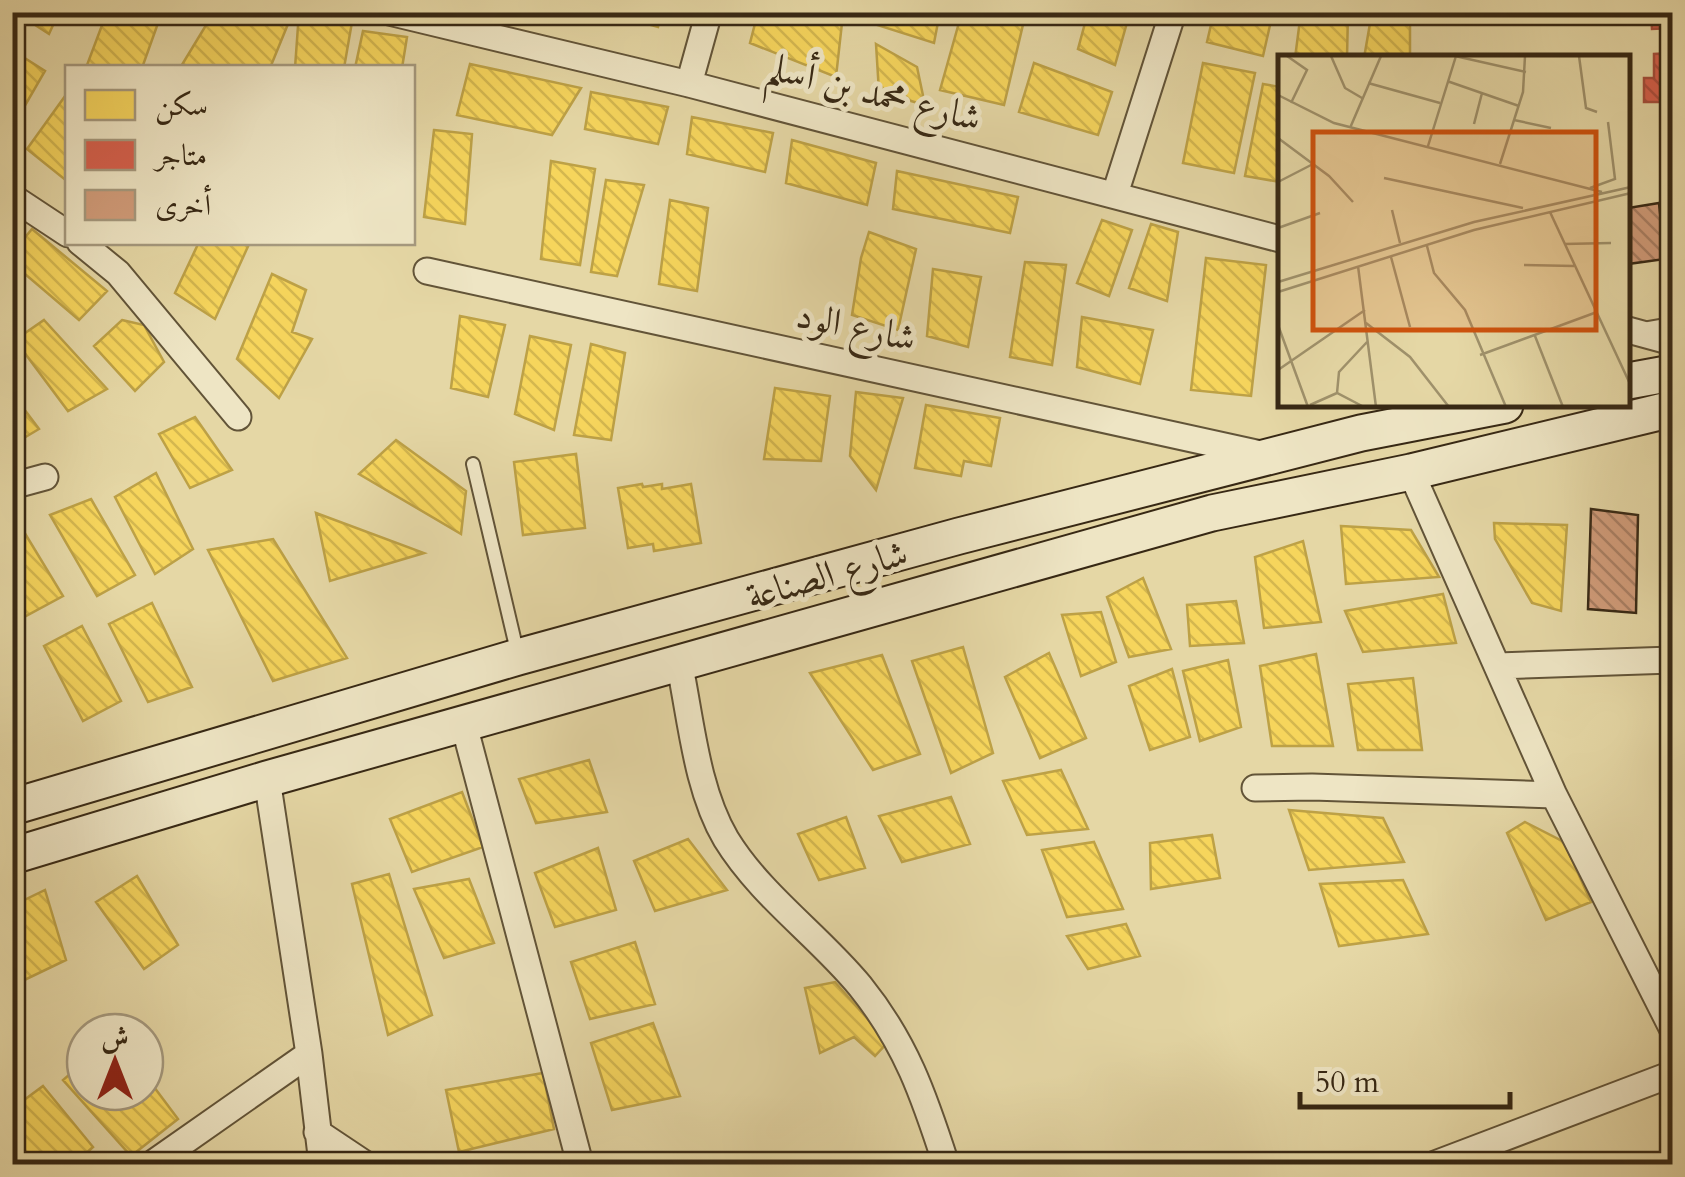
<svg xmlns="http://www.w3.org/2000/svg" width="1685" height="1177" viewBox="0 0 1685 1177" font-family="Cardo,Amiri,serif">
<defs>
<pattern id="homes-back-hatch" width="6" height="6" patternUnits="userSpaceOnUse" patternTransform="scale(2.5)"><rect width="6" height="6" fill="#f6d55c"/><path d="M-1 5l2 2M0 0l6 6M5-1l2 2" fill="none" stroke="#d4b74f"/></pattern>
<pattern id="shops-back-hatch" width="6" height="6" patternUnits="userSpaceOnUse" patternTransform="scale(2.5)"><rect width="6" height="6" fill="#d6604d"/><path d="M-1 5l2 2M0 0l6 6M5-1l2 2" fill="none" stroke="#ae4f3f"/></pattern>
<pattern id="building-back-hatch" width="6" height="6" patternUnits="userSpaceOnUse" patternTransform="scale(2.5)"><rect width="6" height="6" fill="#d19c7a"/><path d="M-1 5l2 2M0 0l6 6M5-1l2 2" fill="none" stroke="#aa7f63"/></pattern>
</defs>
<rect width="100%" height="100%" fill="#e5d7a5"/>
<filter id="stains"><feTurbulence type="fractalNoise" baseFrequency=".002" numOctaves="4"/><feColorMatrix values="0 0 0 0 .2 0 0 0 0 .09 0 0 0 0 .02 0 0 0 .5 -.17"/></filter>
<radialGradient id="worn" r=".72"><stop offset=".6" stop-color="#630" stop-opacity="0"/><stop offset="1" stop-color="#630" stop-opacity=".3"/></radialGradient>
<path fill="url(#homes-back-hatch)" stroke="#bda146" stroke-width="2.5" d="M 15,12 L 59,12 L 49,34 Z
M 107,12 L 162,12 L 142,68 L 87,65 Z
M 214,12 L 252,12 L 288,24 L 270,68 L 180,68 Z
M 299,12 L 352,22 L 344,68 L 295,68 Z
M 604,12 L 662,12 L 658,27 Z
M 758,12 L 795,12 L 842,23 L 836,77 L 750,43 Z
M 877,12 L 940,12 L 934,43 L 874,24 Z
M 962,12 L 1026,12 L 1004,105 L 940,90 Z
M 1088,12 L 1130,12 L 1115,65 L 1078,49 Z
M 1214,12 L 1273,12 L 1263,56 L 1207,42 Z
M 1301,12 L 1348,12 L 1347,58 L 1295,58 Z
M 1372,12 L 1410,12 L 1410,58 L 1364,58 Z
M 363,31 L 407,37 L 402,68 L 355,68 Z
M 876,44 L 917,67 L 925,105 L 879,92 Z
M 12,50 L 45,71 L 12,128 Z
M 1034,63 L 1112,92 L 1098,135 L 1019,112 Z
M 1203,63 L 1255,73 L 1234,173 L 1183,163 Z
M 470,64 L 581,88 L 552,135 L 457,115 Z
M 1263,84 L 1280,87 L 1280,182 L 1245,176 Z
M 68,92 L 68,182 L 27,149 Z
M 591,92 L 668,107 L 658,144 L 585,129 Z
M 692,117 L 773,133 L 765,172 L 687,154 Z
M 434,130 L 472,134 L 465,224 L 424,217 Z
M 792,140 L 876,163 L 867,205 L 786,183 Z
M 551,161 L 595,169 L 580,265 L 541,259 Z
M 897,171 L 1018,197 L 1010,233 L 893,209 Z
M 606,180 L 644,185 L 617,276 L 591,272 Z
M 670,200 L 708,208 L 697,291 L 659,284 Z
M 1102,220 L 1132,230 L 1109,296 L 1077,283 Z
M 1151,224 L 1178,232 L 1167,301 L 1129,288 Z
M 32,229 L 107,291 L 79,320 L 12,263 L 12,253 Z
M 869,232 L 916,249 L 898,330 L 852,315 L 861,258 Z
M 199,242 L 250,242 L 215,319 L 175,293 Z
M 1206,258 L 1266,265 L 1251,396 L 1191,390 Z
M 1025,262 L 1066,265 L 1052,365 L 1010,357 Z
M 933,269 L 981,277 L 968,347 L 927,336 Z
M 272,274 L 306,290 L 292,332 L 312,339 L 279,398 L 237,359 Z
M 460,316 L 505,325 L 488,397 L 451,388 Z
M 1082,317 L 1153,330 L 1140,384 L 1077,367 Z
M 44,320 L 107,389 L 68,411 L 15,340 Z
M 122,320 L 144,325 L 164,362 L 135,391 L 94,346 Z
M 530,336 L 571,345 L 554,430 L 515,414 Z
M 591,344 L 625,353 L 611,440 L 574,435 Z
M 775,388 L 830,396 L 821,461 L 764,459 Z
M 856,392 L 903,398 L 876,490 L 850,456 Z
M 12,393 L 39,429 L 12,445 Z
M 926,405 L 1000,418 L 991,466 L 964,461 L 961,476 L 915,468 Z
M 195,417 L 232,470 L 190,488 L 159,434 Z
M 396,440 L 466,491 L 461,534 L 359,474 Z
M 576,454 L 585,528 L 523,535 L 514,462 Z
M 156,473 L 193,549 L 155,574 L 115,497 Z
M 642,484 L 643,487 L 662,484 L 662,489 L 691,484 L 701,543 L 654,551 L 653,544 L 628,548 L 618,488 Z
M 91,499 L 135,575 L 97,596 L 50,515 Z
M 316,513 L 424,553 L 330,581 Z
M 15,517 L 63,596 L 24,617 L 12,598 L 12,519 Z
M 1494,523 L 1567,525 L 1561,611 L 1532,603 L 1495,539 Z
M 1341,526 L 1411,530 L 1439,577 L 1346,584 Z
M 273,539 L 347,658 L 273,681 L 208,550 Z
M 1303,541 L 1321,622 L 1264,628 L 1255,557 Z
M 1143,578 L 1171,649 L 1129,657 L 1107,597 Z
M 1443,594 L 1456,643 L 1363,652 L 1345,611 Z
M 1236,601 L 1244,643 L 1190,646 L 1187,605 Z
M 152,603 L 192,687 L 148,702 L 109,624 Z
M 1101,612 L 1116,662 L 1081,676 L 1062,615 Z
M 82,626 L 121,701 L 83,721 L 44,646 Z
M 963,647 L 993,753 L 951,773 L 912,661 Z
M 1049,653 L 1086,738 L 1040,758 L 1005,677 Z
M 1316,654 L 1333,746 L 1272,746 L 1260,666 Z
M 882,655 L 920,754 L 873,770 L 810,673 Z
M 1228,660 L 1241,727 L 1200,741 L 1183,671 Z
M 1172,669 L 1190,737 L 1150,750 L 1129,686 Z
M 1413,678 L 1422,750 L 1358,750 L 1348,684 Z
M 589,760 L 607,812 L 536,823 L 519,779 Z
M 1061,770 L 1088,829 L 1027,835 L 1003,781 Z
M 462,792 L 483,847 L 412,872 L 390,819 Z
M 951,797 L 970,844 L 902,862 L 879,816 Z
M 1289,810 L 1383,818 L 1404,862 L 1309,870 Z
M 846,817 L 865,868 L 819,880 L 798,834 Z
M 1525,822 L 1564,842 L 1591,902 L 1546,920 L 1507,833 Z
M 1212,835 L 1220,878 L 1151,889 L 1150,843 Z
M 688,839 L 727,890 L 655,911 L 634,861 Z
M 1094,842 L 1123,909 L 1067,917 L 1042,850 Z
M 598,848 L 616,910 L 555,927 L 535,873 Z
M 389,874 L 432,1015 L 388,1035 L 352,884 Z
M 137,876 L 178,945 L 144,969 L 96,902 Z
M 469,879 L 494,943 L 444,958 L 414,889 Z
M 1403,880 L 1428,934 L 1339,946 L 1320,884 Z
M 45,890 L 66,960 L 12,986 L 12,906 Z
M 1126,924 L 1140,956 L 1088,969 L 1067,936 Z
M 635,942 L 655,1004 L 590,1019 L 571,962 Z
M 835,982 L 888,1042 L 875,1056 L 854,1037 L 820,1053 L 805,988 Z
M 653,1023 L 680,1096 L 612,1110 L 591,1043 Z
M 85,1061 L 85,1092 L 145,1092 L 145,1075 L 178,1119 L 131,1156 L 63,1080 Z
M 543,1073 L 554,1129 L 459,1152 L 446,1090 Z
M 43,1086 L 93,1147 L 74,1164 L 26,1164 L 12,1146 L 12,1109 Z"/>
<path fill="url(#shops-back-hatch)" stroke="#a64f3c" stroke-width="2.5" d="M 1651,12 L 1672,12 L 1672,28 L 1652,29 Z
M 1672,53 L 1672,102 L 1644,102 L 1644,78 L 1654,78 L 1654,54 Z"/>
<path fill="url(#building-back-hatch)" stroke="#372814" stroke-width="2.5" d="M 1659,203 L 1665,259 L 1628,264 L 1628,208 Z
M 1591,509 L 1638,515 L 1636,613 L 1588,609 Z
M 1664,521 L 1672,521 L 1672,613 L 1664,611 Z"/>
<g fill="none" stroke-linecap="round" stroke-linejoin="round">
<defs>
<path id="lane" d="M 1649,328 L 1672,324
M 473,464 L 518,655"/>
<path id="street" d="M 389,12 L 689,84 L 1280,239
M 689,84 L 709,12
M 1115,194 L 1173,12
M 12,197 L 68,234
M 80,242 L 118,273 L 238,417
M 427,271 L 1265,455
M 1628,330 L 1672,342
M 1411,472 L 1554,795 L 1672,1028
M 12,486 L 45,477
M 679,662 C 691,719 696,788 726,839 C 761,896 818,935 860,986 C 906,1043 924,1096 946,1164
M 1498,666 L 1672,660
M 464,725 L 578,1156
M 267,779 L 309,1054 L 322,1164
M 1255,788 L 1312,787 L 1554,795
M 317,1132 L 365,1164
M 152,1164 L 309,1054
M 1435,1164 L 1672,1074"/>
<path id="secondary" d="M 1628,381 L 1672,373
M 12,807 L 518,657 L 959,536 L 1361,433 L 1505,405
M 12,856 L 267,779 L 1212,513 L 1411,472 L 1672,409"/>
</defs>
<use href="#lane" stroke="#625438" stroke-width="16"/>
<use href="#street" stroke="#625438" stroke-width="29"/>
<use href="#secondary" stroke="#372814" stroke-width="39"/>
<use href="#lane" stroke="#eee5c4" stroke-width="12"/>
<use href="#street" stroke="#eee5c4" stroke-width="25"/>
<use href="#secondary" stroke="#eee5c4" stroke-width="35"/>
</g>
<g text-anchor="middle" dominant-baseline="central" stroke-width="10" stroke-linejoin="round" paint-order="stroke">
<g font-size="38" fill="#372814" stroke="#eee5c4">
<text transform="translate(874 93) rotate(14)">شارع محمد بن أسلم</text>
<text transform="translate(856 327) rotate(12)">شارع الود</text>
<text transform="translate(827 575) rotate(-16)">شارع الصناعة</text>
</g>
</g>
<g transform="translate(1278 55)">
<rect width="352" height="352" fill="#e5d7a5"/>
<path fill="none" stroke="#9f916b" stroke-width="2.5" d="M 9,1 L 29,15 L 13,48M 53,1 L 67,33 L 84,43M 177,1 L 248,17M 301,1 L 308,53 L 319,57M 169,26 L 241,51M 90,28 L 162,48M 0,40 L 56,68 L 324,137M 236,65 L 273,73M 196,69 L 204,38M 72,73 L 103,1M 0,83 L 51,121 L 75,147M 150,91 L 178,1M 222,109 L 245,37 L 247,1M 106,123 L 245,153M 0,127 L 35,109M 312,133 L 337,124 L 330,67M 114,155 L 122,188M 272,157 L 353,331M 0,173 L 42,158M 286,189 L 333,188M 149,191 L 156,218 L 187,255 L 228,352M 113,202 L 132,272M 246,210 L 296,211M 80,211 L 98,352M 0,227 L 196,167 L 353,132M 0,237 L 196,175 L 353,138M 88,268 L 132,302 L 171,352M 0,270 L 30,352M 257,281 L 285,352M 202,300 L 319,257M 0,315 L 87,255M 59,338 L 61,317 L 89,287M 32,350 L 59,338 L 86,352"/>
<path fill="#cd520d" fill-opacity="0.15" stroke="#cd520d" stroke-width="5" d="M 35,77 L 318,77 L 318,275 L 35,275 Z"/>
<rect width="352" height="352" fill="none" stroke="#372814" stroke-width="5"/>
</g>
<rect width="1685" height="1177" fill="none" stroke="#e5d7a5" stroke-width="50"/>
<rect x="15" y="15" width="1655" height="1147" fill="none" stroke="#372814" stroke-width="5"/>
<rect x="25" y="25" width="1635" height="1127" fill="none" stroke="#372814" stroke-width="2.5"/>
<rect x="65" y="65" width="350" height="180" fill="#eee5c4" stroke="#a5997e" stroke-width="2.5"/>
<rect x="85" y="90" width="50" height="30" fill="#f6d55c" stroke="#a5997e" stroke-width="2.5"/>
<text x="155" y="115" font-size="30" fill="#372814">سكن</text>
<rect x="85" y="140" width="50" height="30" fill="#d6604d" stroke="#a5997e" stroke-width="2.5"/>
<text x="155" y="165" font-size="30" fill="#372814">متاجر</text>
<rect x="85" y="190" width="50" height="30" fill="#d19c7a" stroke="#a5997e" stroke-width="2.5"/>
<text x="155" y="215" font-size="30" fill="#372814">أخرى</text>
<g transform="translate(115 1062)"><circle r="48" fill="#eee5c4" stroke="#a5997e" stroke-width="2.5"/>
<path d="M0-8L18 38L0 25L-18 38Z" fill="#8f2418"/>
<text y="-15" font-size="28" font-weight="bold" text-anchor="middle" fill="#372814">ش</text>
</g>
<path d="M1300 1092v15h210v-15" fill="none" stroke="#372814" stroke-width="5"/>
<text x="1315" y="1092" font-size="30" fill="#372814" stroke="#eee5c4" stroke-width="8" paint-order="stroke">50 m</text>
<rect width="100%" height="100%" filter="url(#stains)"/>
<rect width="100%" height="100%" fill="url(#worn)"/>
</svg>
